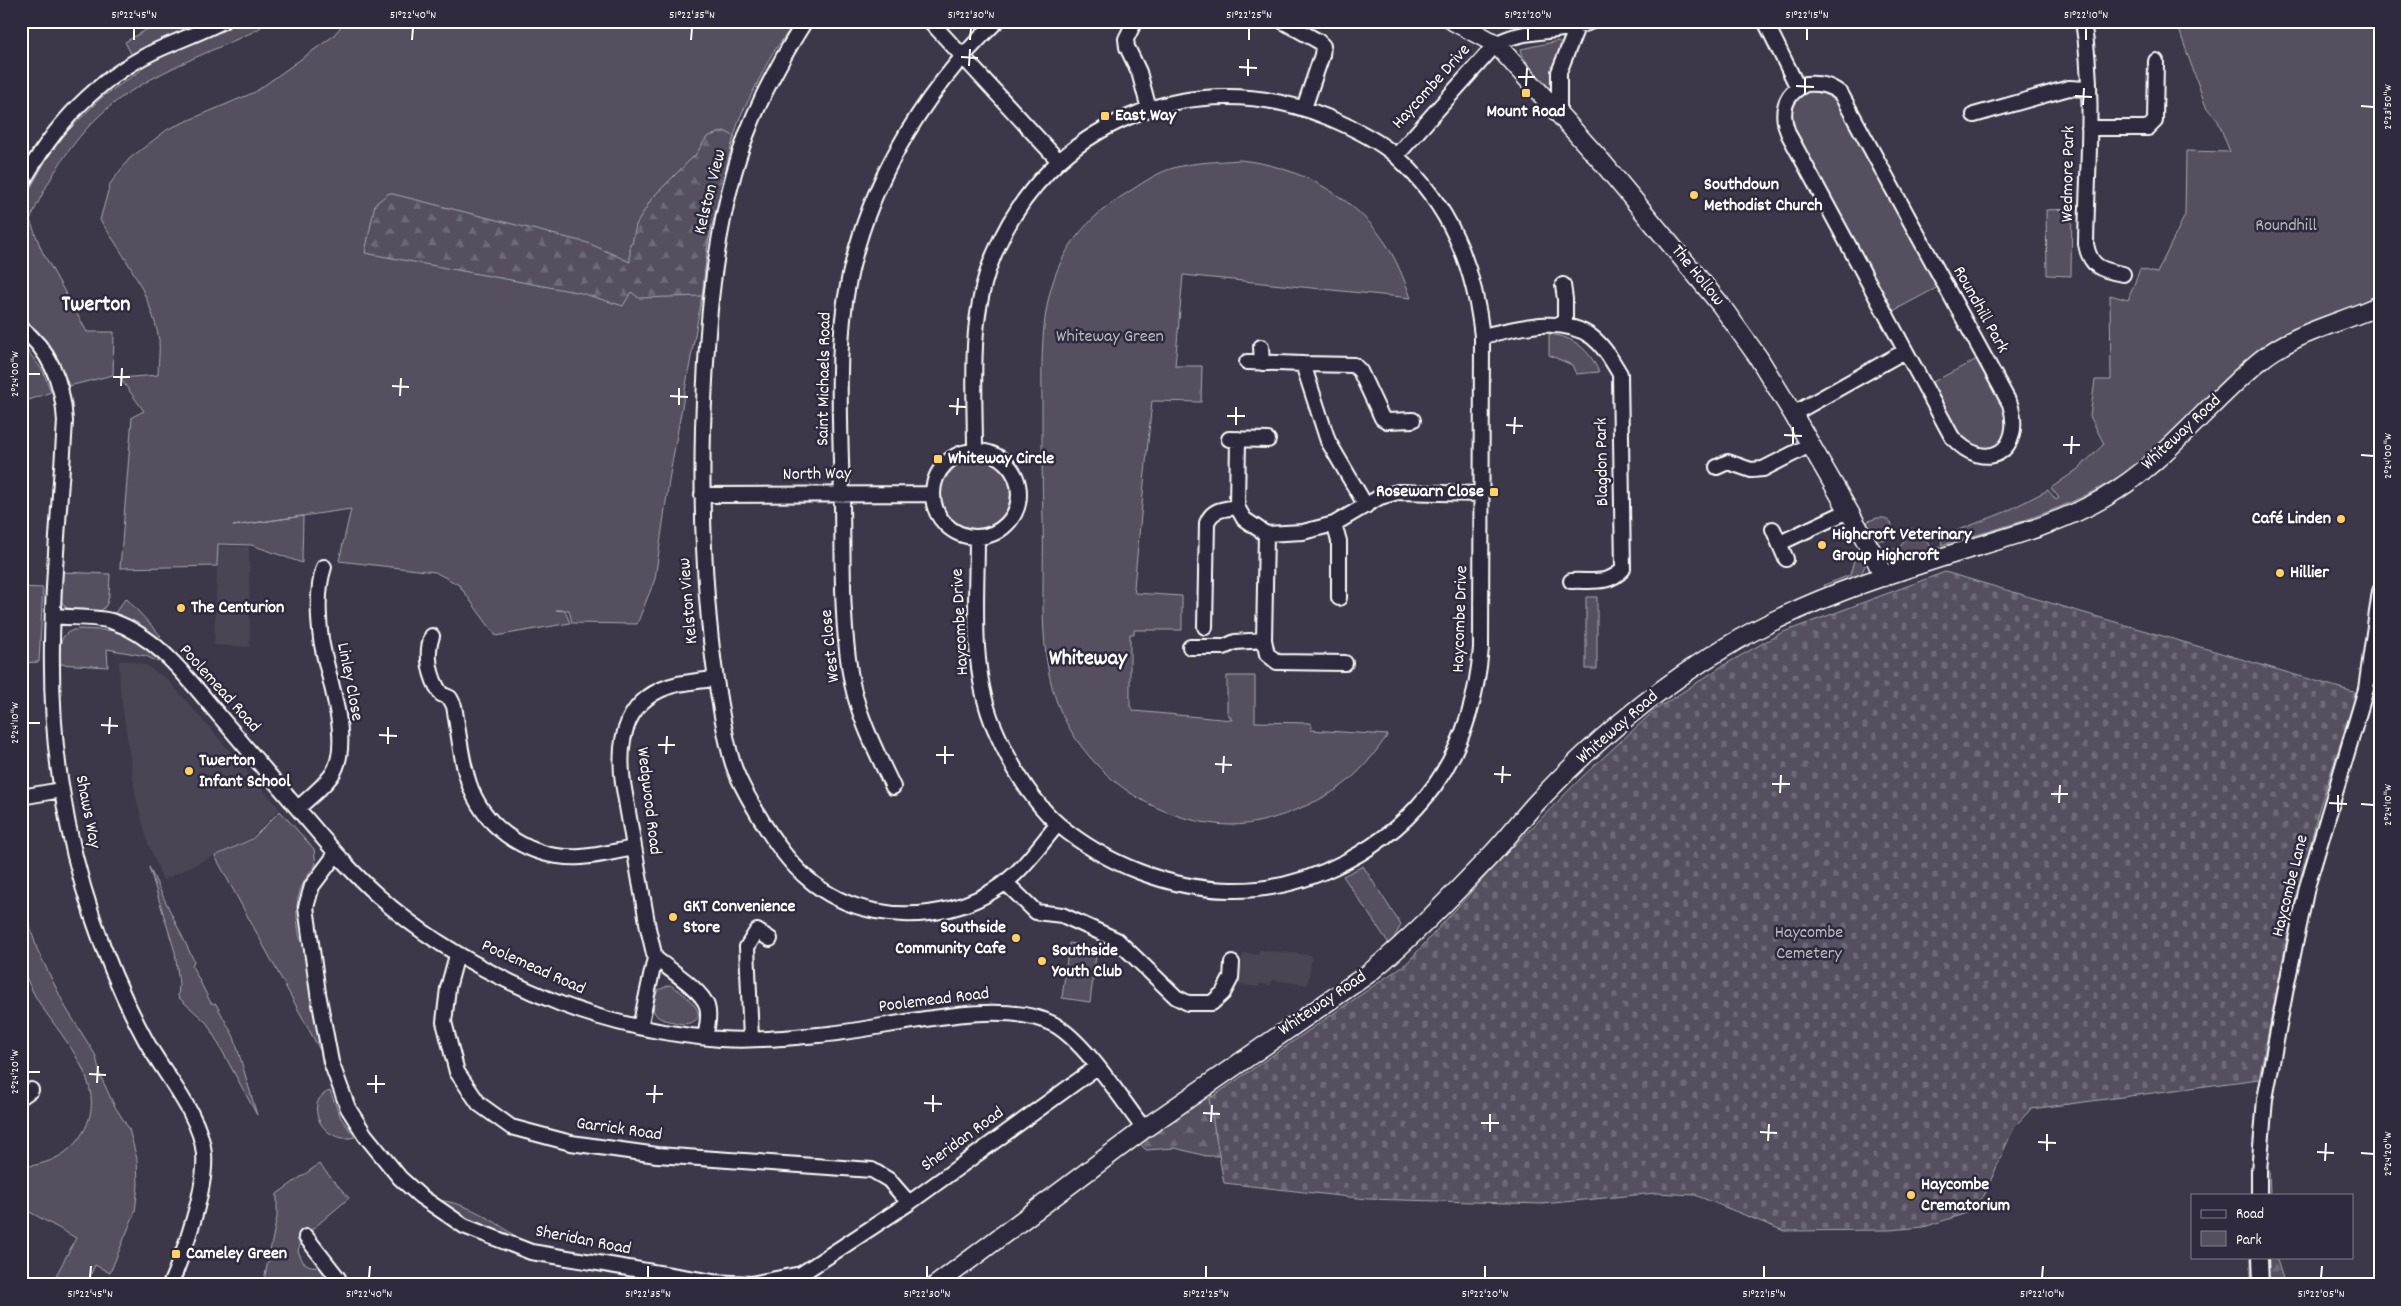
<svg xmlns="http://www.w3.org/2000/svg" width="2401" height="1306" viewBox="0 0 2401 1306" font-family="Dekko,sans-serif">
<defs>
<pattern id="forest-firs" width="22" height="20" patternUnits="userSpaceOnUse" patternTransform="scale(1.25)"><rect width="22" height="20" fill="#555060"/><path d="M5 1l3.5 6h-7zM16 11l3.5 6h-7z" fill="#6e6a78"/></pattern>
<pattern id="cemetery-stones" width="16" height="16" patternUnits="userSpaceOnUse" patternTransform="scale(1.25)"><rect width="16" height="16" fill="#555060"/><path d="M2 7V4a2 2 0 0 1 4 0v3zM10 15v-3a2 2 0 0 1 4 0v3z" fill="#6e6a78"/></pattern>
</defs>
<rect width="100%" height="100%" fill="#3c3749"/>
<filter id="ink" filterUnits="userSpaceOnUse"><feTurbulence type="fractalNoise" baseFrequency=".02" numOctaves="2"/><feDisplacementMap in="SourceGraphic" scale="10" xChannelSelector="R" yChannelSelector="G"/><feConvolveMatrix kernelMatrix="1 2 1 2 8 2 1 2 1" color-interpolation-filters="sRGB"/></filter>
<g filter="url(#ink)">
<path fill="#494455" d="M 218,546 L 249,547 L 250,647 L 214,645 Z
M 119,661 L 132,661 L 146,665 L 168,680 L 280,809 L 251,838 L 163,880 L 148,843 L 136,798 L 120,691 Z
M 1259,950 L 1312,955 L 1308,985 L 1272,980 L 1271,985 L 1259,984 L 1258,987 L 1238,984 L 1243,953 L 1258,955 Z"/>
<path fill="#555060" stroke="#aaa8b0" d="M 162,21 L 269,21 L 257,30 C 217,49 173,65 136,88 C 85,118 53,168 30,220 L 42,251 L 87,332 L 114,332 L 113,375 L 69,386 C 58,356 47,341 21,322 L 21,205 L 47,158 L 64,135 L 102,97 L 140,71 L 125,42 Z
M 346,21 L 796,21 L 772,54 L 740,117 L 734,136 L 708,242 L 702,296 L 670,474 L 655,579 L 637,624 L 572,623 L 569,610 L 556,610 L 565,611 L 570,623 L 496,636 L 459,585 L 435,572 L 339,561 L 351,509 L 233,526 L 303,516 L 302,563 L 252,545 L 218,544 L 217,566 L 120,568 L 132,417 L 144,411 L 120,378 L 158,375 C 158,364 160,351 159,340 C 152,297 124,255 100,220 L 110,184 L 129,159 L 168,129 L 255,92 L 332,37 Z
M 2176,21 L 2380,21 L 2380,293 C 2358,305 2334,314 2311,323 C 2301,327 2289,331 2279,336 C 2226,368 2190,422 2142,460 C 2082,507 2014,524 1942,545 L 1941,537 L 2005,512 L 2048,490 L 2056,500 L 2059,498 L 2051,488 L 2078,469 L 2104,444 L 2090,416 L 2095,380 L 2111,380 L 2110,295 L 2128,300 L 2140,269 L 2157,273 L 2185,215 L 2186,151 L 2230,152 L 2218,121 L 2206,107 Z
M 1558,41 L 1563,45 L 1553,72 L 1552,91 L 1549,91 L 1523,57 L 1521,49 Z
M 1809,89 L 1830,93 L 1840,102 L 1940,286 L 1891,312 L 1789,126 L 1788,117 L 1794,99 Z
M 1239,160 C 1298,165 1361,199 1391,252 C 1399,266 1405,282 1411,298 L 1183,275 L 1175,366 L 1202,366 L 1201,402 L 1152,401 L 1134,587 L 1135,593 L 1182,596 L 1182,630 L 1134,630 L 1134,634 L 1130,634 L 1130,706 L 1134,711 L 1232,720 L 1227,712 L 1227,676 L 1255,676 L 1255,722 L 1311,723 L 1311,730 L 1388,735 C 1378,748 1369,762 1357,773 C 1342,788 1322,799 1303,807 C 1280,817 1255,825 1230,825 C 1157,823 1090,777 1060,710 C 1036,655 1045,582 1043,523 C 1042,484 1042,444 1042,404 C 1041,314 1042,245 1127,193 C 1141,184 1155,174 1170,169 C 1191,162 1216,162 1239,160 Z
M 2072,209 L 2071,276 L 2047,275 L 2046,210 Z
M 1549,334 C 1574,337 1589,349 1599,372 L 1576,374 L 1572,365 L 1549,355 Z
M 21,342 L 43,371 L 51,392 L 21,403 Z
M 1979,358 L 2007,413 L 2008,434 L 1996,447 L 1980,450 L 1962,439 L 1931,383 Z
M 975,458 C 990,460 1005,467 1009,483 C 1020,533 951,547 942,500 C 941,496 939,490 941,485 C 945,476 957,466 963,459 Z
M 1877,518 L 1885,518 L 1892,524 L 1891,534 L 1886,540 L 1876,540 L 1867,524 L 1868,521 Z
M 1912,528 L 1934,549 L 1904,557 L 1888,557 L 1886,553 L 1901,546 Z
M 1859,542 C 1865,555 1869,563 1860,575 L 1826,589 L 1824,585 L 1850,575 Z
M 61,572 L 110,574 C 109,584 111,601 104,608 C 94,618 63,614 61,599 C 59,591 61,580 61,572 Z
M 21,587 L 43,588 L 39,662 L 21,663 Z
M 1586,597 L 1597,597 L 1597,669 L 1586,669 Z
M 126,598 L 161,636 L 156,638 L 124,617 L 114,614 Z
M 80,629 L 121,631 L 135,637 L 161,659 L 158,662 L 146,656 L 107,649 L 108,667 L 59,664 C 60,646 58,631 80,629 Z
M 280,811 L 314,849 L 316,864 C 300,884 294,900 298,926 C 299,933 299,939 304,944 L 322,1050 L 320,1050 L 215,856 L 252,839 Z
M 21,863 L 25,865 L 26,913 L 37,949 L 66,1008 L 96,1056 L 100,1075 L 114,1105 L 129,1129 L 137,1159 L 138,1185 L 135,1212 L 110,1273 L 95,1265 L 86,1285 L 51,1285 L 76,1238 L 21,1207 L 21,1167 C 45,1165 66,1157 80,1137 C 114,1089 63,1040 38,1001 C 32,991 26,978 22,967 C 19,958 21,945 21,936 C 21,912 21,888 21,863 Z
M 1363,866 L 1401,925 L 1390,945 L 1343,876 Z
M 149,867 L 194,961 L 192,966 L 211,1003 L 216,1004 L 234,1037 L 257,1115 L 207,1023 L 178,997 L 179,984 L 175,952 Z
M 1069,943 L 1097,947 L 1090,1002 L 1062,998 Z
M 670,985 C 680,990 715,1017 689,1023 C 685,1025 678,1023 674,1022 C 652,1019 649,1010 658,990 Z
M 330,1091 L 341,1118 L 355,1137 C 321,1146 302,1100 330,1091 Z
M 319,1164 L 349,1198 L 302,1238 L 298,1251 L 303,1262 L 310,1266 L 323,1267 L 328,1271 L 330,1279 L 308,1280 L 294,1285 L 263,1285 L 277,1217 L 277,1194 Z
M 435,1200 C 471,1202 501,1226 529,1246 L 464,1220 Z"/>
<path fill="url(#forest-firs)" stroke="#aaa8b0" d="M 724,131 L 734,136 L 708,242 L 702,296 L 639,298 L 631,292 L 623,306 L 581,293 L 365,253 L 375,204 L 389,193 L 588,243 L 630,262 L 630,243 L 632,244 L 636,225 L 652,198 L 696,154 L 707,137 Z
M 1211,1093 L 1221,1149 L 1220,1156 L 1206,1156 L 1175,1148 L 1146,1150 L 1139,1143 Z
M 2254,1160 L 2269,1169 L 2270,1195 L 2253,1195 Z
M 2251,1257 L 2276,1257 L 2285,1285 L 2251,1285 Z"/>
<path fill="url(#cemetery-stones)" stroke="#aaa8b0" d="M 1945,572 L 2357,693 L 2319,809 L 2287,939 L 2259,1079 L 2031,1109 L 2014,1127 L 1984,1196 L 1964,1214 L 1924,1227 L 1889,1230 L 1784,1231 L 1695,1195 L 1656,1193 L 1543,1204 L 1367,1199 L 1224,1183 L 1209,1099 L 1407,963 L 1501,859 L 1582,777 L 1655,710 L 1724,665 L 1781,633 Z"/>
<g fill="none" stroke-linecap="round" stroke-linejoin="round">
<defs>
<path id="minor" d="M 805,21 C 775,69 749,118 734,173 C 711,256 706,342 703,428 C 701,513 704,596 716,680 C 720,705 724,732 731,757 C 736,777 748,797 759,816 C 787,864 818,900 875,911 C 924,921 978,908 1015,874 C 1031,859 1044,840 1058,824
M 930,21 L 1058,160
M 1135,21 L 1126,39 L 1127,47 L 1139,72 L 1149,109
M 1282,21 L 1318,41 L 1323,46 L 1322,55 L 1304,108
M 1765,21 L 1798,88
M 2083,21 C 2095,94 2087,171 2086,244 C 2090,267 2101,270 2123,274
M 1806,84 C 1820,83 1830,85 1841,94 L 2010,404 C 2025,451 1986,475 1952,437 L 1789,135 C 1780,114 1783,94 1806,84 Z
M 1559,114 L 1559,72 L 1577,27
M 1974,115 L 2069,88 L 2088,89
M 2089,128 L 2148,128 L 2155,121 L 2156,61
M 1396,156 L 1496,44 C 1526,27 1561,35 1592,21
M 21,185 C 52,128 94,81 153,52 C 176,41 200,33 223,21
M 1563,285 L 1565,299 L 1565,326
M 21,328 C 51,351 63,385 65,421 C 58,543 41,669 62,791 C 75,876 104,963 145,1039 C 163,1073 201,1115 204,1154 C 207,1188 184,1253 170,1285
M 1482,336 C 1516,329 1561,314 1592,337 C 1605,347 1612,361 1620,374 L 1623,569 C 1609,585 1591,580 1571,581
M 1261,347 L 1262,363
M 1247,362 L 1303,364 L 1328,441 L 1366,506
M 1303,364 L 1354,365 L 1360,371 L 1382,418 L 1387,421 L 1413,420
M 1793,414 L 1905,351
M 1229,439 L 1268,440
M 1238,439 L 1237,507 L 1244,519 L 1266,534 L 1303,532 L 1334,524 L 1380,497 L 1398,492 L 1481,494
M 975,450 C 975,386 968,318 993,257 C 1047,122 1194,63 1327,117 C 1351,127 1377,139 1396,156 C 1450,205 1474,265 1482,336 L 1481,648 C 1477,697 1463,745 1435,785 C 1390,848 1308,892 1230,890 C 1169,889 1106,864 1059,825 C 1029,799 1007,758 992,722 C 970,665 977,597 977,538
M933 494a43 43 0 1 1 86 0a43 43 0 1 1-86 0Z
M 1717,467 L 1728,462 L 1751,470 L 1763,469 L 1810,445
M 702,495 L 933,494
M 1334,524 L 1339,541 L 1339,598
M 1773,529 L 1786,559
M 1266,534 L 1264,640 L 1267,654 L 1277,662 L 1345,663
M 1780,543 L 1848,511
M 53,616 C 71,618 94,616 111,621 C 159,636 191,683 222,719 C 247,749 273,779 298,809 C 323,838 348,869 377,895 C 430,943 495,978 561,1004 C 611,1023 667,1035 720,1039 C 752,1041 785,1038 818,1035 C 882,1031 998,994 1055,1025 C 1086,1043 1121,1099 1144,1129
M 1205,627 L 1207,523 C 1212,509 1224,509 1237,507
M 432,636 C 425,654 430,678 441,694 L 450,698 L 454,706 C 459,733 461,763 471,789 C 489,833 534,860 581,857 C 599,856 617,851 634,848
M 1190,647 L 1224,647 L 1235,642 L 1264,640
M 893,787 C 876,751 856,713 850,672 C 841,617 843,559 842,504 C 841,437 836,368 845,302 C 861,195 919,95 997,21
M 21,797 L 61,790
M 298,808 C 309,798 322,788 331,776 C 355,744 326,674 321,639 C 318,616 317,588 324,567
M 336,854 L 312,886 L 306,907 L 318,993 L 331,1062 L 348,1108 L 365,1135 L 400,1178 L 420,1196 L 464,1226 L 531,1252 L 713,1282 L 751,1284 L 801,1274 L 909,1203 L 1097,1067
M 1005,882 L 1036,912 L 1062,915 L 1117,940 L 1176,997 L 1188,1003 L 1212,1003 L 1223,993 L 1231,978 L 1232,963
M 457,955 L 448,988 L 444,1022 L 457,1072 L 479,1104 L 511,1127 L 571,1143 L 657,1155 L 872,1170 L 889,1180 L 909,1203
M 655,958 C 669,969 702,990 707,1006 C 710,1016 707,1027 705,1037
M 640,1027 L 655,958 L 648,928 L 623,783 C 617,738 626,696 678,684 C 690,682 703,680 716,679
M 751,1039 L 747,947 L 757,931 L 770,939
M 21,1097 L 31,1090
M 2259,1195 L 2259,1171 L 2265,1099 L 2286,988 L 2307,887 L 2366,689 L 2380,591
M 306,1237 L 338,1278 L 335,1285
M 2260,1257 L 2261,1285"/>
<path id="tertiary" d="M 1453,21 L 1496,44 L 1603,163 L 1720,304 L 1758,357 L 1793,414 L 1871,550 L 1884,577
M 936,1285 L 1144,1129 L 1368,974 C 1413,937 1453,895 1493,853 C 1510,835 1524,815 1542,797 C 1596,740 1656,689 1724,648 C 1796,604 1878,577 1959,552 C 2008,537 2059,524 2104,498 C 2165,463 2207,404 2262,359 C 2296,332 2341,323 2380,305"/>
</defs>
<use href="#minor" stroke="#fff" stroke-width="18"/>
<use href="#tertiary" stroke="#fff" stroke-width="21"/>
<use href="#minor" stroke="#2f2a3d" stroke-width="14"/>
<use href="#tertiary" stroke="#2f2a3d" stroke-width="18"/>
</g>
</g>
<path fill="none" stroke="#fff" stroke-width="2" d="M 134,40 L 134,28M 412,40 L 413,28M 691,40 L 692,28M 970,40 L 971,28M 1249,40 L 1249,28M 1528,40 L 1528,28M 1807,40 L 1807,28M 2086,40 L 2086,28M 961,57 L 978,58M 969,66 L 970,49M 1239,67 L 1257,68M 1248,76 L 1248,59M 1518,77 L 1535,77M 1526,86 L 1527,68M 1796,86 L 1814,87M 1805,95 L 1805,78M 2075,96 L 2092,97M 2083,105 L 2084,88M 2361,106 L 2374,107M 28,374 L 40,374M 113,377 L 130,377M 121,386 L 122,368M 392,386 L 409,387M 400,396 L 401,378M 670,396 L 688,397M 679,405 L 679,388M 949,406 L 966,407M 957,415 L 958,398M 1227,416 L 1245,416M 1236,425 L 1236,407M 1506,425 L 1523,426M 1514,434 L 1515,417M 1784,435 L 1802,436M 1793,444 L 1793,427M 2063,445 L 2080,445M 2071,454 L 2072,436M 2361,455 L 2374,456M 28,723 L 40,723M 101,725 L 118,726M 109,734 L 110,717M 379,735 L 397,736M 388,744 L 388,727M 658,745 L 675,745M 666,754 L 667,736M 936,755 L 954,755M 945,764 L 945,746M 1215,764 L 1232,765M 1223,773 L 1224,756M 1494,774 L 1511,775M 1502,783 L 1503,766M 1772,784 L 1790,784M 1780,793 L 1781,775M 2051,794 L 2068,794M 2059,803 L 2060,785M 2329,803 L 2347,804M 2361,804 L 2374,805M 2338,812 L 2338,795M 28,1072 L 40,1072M 89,1074 L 106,1075M 97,1083 L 98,1066M 367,1084 L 385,1084M 376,1093 L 376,1075M 646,1094 L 663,1094M 654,1103 L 655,1085M 924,1103 L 942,1104M 933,1112 L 933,1095M 1203,1113 L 1220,1114M 1211,1122 L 1212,1105M 1481,1123 L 1499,1123M 1490,1132 L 1490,1114M 1760,1132 L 1777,1133M 1768,1141 L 1769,1124M 2038,1142 L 2056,1143M 2047,1151 L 2047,1134M 2317,1152 L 2334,1153M 2361,1153 L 2374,1154M 2325,1161 L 2326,1143M 90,1278 L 91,1266M 369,1278 L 370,1266M 648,1278 L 648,1266M 927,1278 L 927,1266M 1206,1278 L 1206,1266M 1485,1278 L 1485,1266M 1764,1278 L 1764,1266M 2042,1278 L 2043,1266M 2321,1278 L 2322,1266"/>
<g fill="#ffd166" stroke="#2f2a3d" stroke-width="2">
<rect x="1521" y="88" width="10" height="10" rx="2.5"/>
<rect x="1100" y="111" width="10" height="10" rx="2.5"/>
<circle cx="1694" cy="195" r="5"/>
<rect x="933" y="454" width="10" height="10" rx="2.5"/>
<rect x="1489" y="487" width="10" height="10" rx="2.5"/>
<circle cx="2341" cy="519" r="5"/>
<circle cx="1822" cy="545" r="5"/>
<circle cx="2280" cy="573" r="5"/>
<circle cx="181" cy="608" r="5"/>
<circle cx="189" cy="771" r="5"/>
<circle cx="673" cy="917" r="5"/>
<circle cx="1016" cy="938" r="5"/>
<circle cx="1042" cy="961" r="5"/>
<circle cx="1911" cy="1195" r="5"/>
<rect x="171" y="1249" width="10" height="10" rx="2.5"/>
</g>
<g text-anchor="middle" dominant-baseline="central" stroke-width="5" stroke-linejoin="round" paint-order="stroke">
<g font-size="18" fill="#fff" stroke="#2f2a3d">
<text transform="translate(1432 87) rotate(-48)">Haycombe Drive</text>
<text transform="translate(2069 174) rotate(-89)">Wedmore Park</text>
<text transform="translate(711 192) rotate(-76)">Kelston View</text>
<text transform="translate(1697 276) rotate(51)">The Hollow</text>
<text transform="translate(1980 310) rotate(61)">Roundhill Park</text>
<text transform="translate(825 379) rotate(-89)">Saint Michaels Road</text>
<text transform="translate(2182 433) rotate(-43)">Whiteway Road</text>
<text transform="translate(1603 462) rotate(-91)">Blagdon Park</text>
<text transform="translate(817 475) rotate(-1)">North Way</text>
<text transform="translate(689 601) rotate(-95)">Kelston View</text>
<text transform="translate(1461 619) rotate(-88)">Haycombe Drive</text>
<text transform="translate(961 622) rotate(-93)">Haycombe Drive</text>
<text transform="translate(831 646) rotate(-96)">West Close</text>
<text transform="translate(349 682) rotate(79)">Linley Close</text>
<text transform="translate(219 689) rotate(48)">Poolemead Road</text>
<text transform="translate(1618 728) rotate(-41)">Whiteway Road</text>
<text transform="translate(648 801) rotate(83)">Wedgwood Road</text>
<text transform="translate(87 812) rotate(79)">Shaws Way</text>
<text transform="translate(2291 886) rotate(-76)">Haycombe Lane</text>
<text transform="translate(533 968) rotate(24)">Poolemead Road</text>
<text transform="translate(934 1001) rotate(-7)">Poolemead Road</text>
<text transform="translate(1323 1004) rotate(-34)">Whiteway Road</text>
<text transform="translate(619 1130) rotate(8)">Garrick Road</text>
<text transform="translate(963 1140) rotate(-36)">Sheridan Road</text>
<text transform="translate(583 1241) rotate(11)">Sheridan Road</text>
</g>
<g font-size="18" font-weight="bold" fill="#fff" stroke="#2f2a3d" text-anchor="start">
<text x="1526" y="112" text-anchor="middle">Mount Road</text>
<text x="1115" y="116">East Way</text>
<text x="1704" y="185">Southdown<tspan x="1704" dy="21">Methodist Church</tspan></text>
<text x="948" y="459">Whiteway Circle</text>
<text x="1484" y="492" text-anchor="end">Rosewarn Close</text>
<text x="2331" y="519" text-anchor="end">Café Linden</text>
<text x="1832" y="535">Highcroft Veterinary<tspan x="1832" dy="21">Group Highcroft</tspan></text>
<text x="2290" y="573">Hillier</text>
<text x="191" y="608">The Centurion</text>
<text x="199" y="761">Twerton<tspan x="199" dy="21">Infant School</tspan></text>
<text x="683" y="907">GKT Convenience<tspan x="683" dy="21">Store</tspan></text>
<text x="1006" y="928" text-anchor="end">Southside<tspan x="1006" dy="21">Community Cafe</tspan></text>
<text x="1052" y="951">Southside<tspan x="1052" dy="21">Youth Club</tspan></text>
<text x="1921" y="1185">Haycombe<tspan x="1921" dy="21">Crematorium</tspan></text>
<text x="186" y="1254">Cameley Green</text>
</g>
<g font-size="18" fill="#bbb9bf" stroke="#2f2a3d">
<text x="2286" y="226">Roundhill</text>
<text x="1110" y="337">Whiteway Green</text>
<text x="1809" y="933">Haycombe<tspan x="1809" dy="21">Cemetery</tspan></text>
</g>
<g font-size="22" font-weight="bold" fill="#fff" stroke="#2f2a3d">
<text x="96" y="305">Twerton</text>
<text x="1088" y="659">Whiteway</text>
</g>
</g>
<rect width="2401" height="1306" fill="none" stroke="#2f2a3d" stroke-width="55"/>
<rect x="2191" y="1194" width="162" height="65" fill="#2f2a3d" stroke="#827f8b"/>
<rect x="2201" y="1210" width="25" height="8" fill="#2f2a3d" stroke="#827f8b"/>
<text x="2236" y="1218" font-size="15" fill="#ffffff">Road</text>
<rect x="2201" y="1231" width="25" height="15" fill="#555060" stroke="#827f8b"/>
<text x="2236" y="1244" font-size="15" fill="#ffffff">Park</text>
<rect x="28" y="28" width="2346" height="1250" fill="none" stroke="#fff" stroke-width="2"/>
<g font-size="12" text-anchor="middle" fill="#fff">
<text x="134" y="18">51°22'45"N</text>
<text x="413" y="18">51°22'40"N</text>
<text x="692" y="18">51°22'35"N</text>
<text x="971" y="18">51°22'30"N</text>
<text x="1249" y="18">51°22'25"N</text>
<text x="1528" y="18">51°22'20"N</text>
<text x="1807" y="18">51°22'15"N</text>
<text x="2086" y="18">51°22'10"N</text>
<text transform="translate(2387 107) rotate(-90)" y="4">2°23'50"W</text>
<text transform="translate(14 374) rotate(-90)" y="4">2°24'00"W</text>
<text transform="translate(2387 456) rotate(-90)" y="4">2°24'00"W</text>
<text transform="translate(14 723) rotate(-90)" y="4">2°24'10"W</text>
<text transform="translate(2387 805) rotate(-90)" y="4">2°24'10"W</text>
<text transform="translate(14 1072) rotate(-90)" y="4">2°24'20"W</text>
<text transform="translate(2387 1154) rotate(-90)" y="4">2°24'20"W</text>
<text x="90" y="1297">51°22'45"N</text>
<text x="369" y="1297">51°22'40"N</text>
<text x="648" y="1297">51°22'35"N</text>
<text x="927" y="1297">51°22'30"N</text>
<text x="1206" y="1297">51°22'25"N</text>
<text x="1485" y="1297">51°22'20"N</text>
<text x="1764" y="1297">51°22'15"N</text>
<text x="2042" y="1297">51°22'10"N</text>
<text x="2321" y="1297">51°22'05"N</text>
</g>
</svg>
